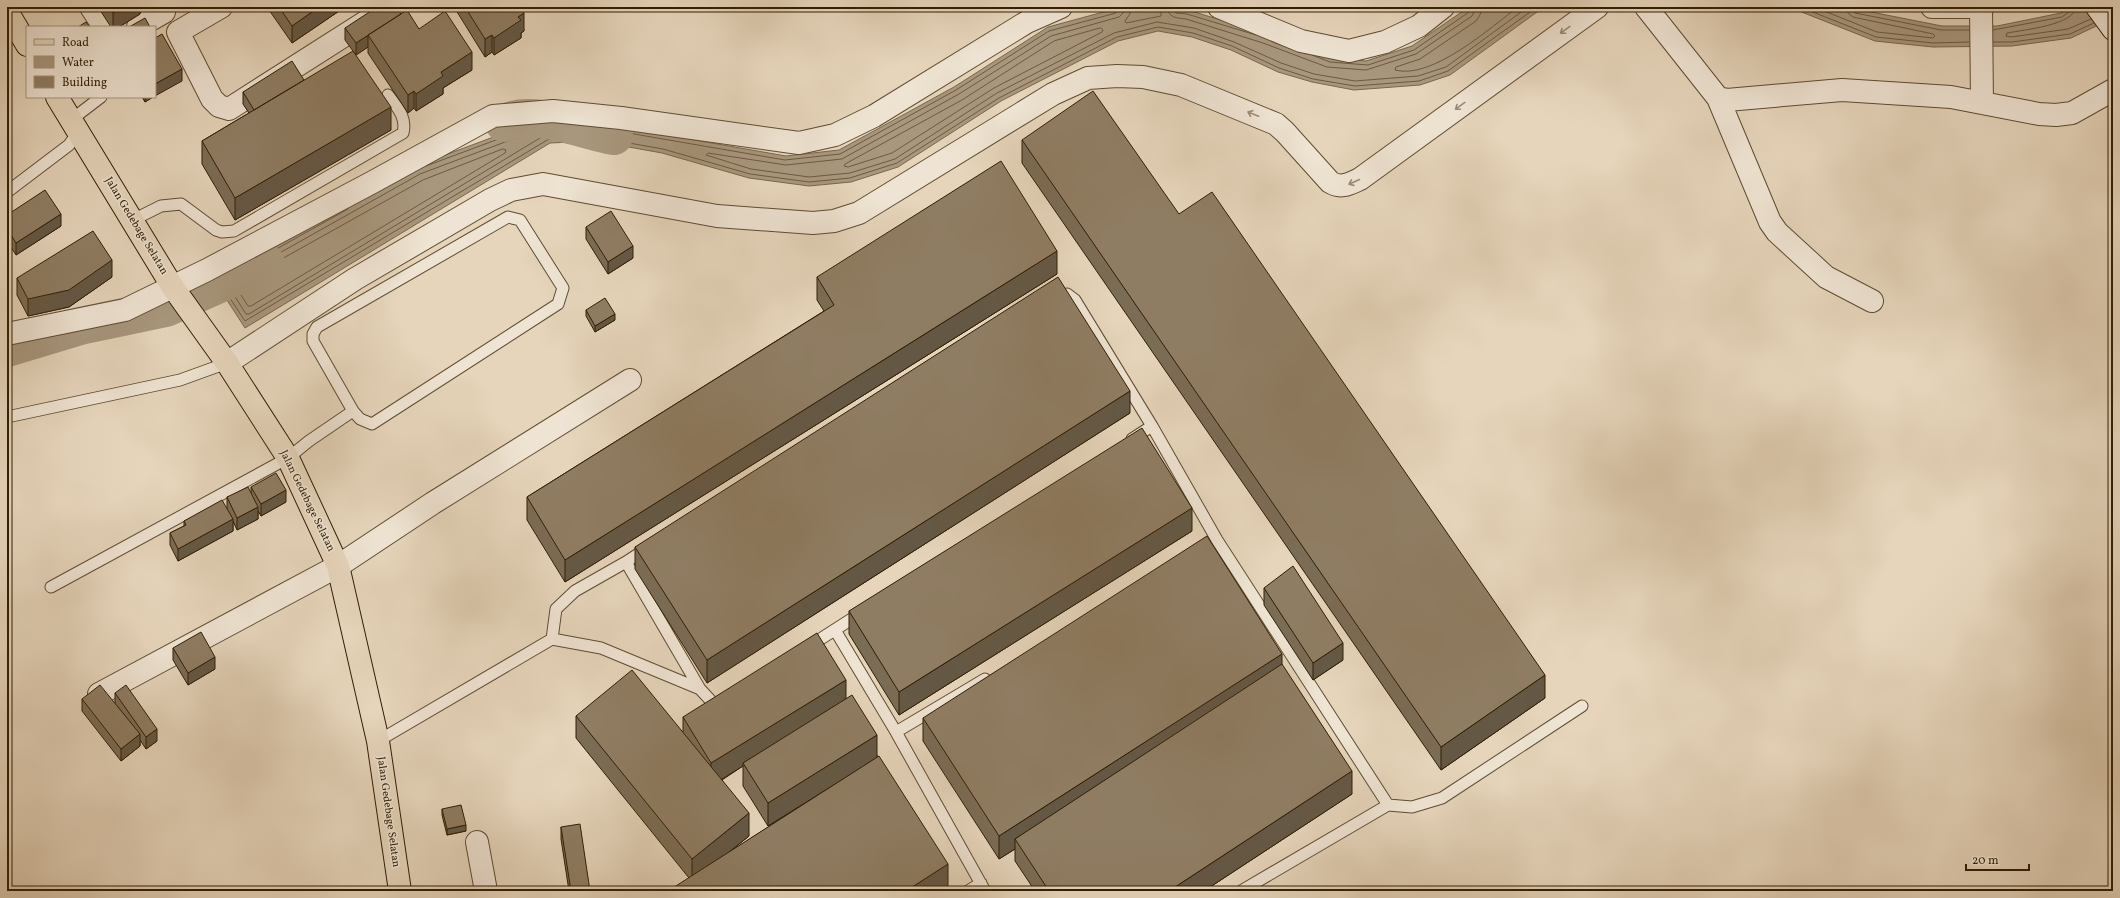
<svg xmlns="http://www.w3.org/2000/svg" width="2120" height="898" viewBox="0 0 2120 898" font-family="Vollkorn,serif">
<rect width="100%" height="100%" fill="#e6d5bb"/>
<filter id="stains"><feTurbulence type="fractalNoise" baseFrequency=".005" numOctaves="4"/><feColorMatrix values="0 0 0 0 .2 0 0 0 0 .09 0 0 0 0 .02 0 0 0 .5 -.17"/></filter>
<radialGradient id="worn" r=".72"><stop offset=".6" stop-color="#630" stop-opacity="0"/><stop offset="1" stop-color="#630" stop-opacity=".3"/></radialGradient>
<path fill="#a8977d" stroke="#78674d" d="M 1122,7 L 1158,7 L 1188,10 L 1266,34 L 1330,58 L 1366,61 L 1412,46 L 1469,7 L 1544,7 L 1450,75 L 1420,85 L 1354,90 L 1312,82 L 1278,72 L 1231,50 L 1192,37 L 1158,31 L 1118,41 L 1001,101 L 898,167 L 851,182 L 809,186 L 749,178 L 662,153 L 595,141 L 550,143 L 245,328 L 214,280 L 416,166 L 520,127 L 591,122 L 786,156 L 839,150 L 954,87 L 1048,27 Z
M 1789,7 L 1846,7 L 1942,26 L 1997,26 L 2061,13 L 2069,7 L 2113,7 L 2113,18 L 2071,38 L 2012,46 L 1933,47 L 1875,41 Z"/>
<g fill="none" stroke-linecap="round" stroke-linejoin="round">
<path stroke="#6c5a40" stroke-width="1" d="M 1124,7 L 1123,13 L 1119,17 L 1051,36 L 959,94 L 842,159 L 786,165 L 708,153 L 706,155 L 751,169 L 809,177 L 850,173 L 895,159 L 997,93 L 1114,33 L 1157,22 L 1194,28 L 1234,42 L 1281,63 L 1314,74 L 1355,81 L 1418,76 L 1446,67 L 1528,7
M 1130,7 L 1130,14 L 1125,21 L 1126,23 L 1161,16 L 1161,7
M 1167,7 C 1168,18 1177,18 1186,19 L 1263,43 L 1327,67 L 1366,70 L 1416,54 L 1472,16 L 1476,7
M 1173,7 L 1176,13 L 1187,14 L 1256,35
M 1482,7 L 1480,15 L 1476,21 L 1420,59 L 1396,67 L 1395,70 C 1432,80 1490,28 1518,7
M 1800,7 L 1876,37 L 1933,43 L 1969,42
M 1814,7 L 1877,32 L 1933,38 L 1935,36 L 1933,34 L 1853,17 L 1848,13 L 1846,7
M 1851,7 L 1855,13 L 1941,30 L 1969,30
M 2076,7 C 2075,25 2023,30 2007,33 L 2006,36 L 2011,37 L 2068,29 L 2091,19
M 1101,28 L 1103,30 L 1102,32 L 994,88 L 892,153 L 848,167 L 844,166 L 845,164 L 962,100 L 1054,41 Z
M 1993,30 L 2062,17 L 2070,11 L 2071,7
M 1993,42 L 2012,42 L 2070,34 L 2094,23
M 1312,55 L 1330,62 L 1368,65 L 1414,50 L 1469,12 L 1471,7
M 599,128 L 785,160 L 840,154 L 956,90 L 1049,31 L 1116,13 L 1119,7
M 539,135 L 541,136 L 540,138 L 249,314 L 246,314 L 227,284 L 228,282 L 420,174 L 521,136 Z
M 503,149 L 506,150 L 505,153 L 251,306 L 248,306 L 236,287 L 237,284 L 423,180 Z
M 426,166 L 520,131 L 587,127
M 348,209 L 221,280 L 220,283 L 245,321 L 549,139 L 595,137 L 663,149 L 750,174 L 809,182 L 850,178 L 897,163 L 999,98 L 1117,37 L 1158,27 L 1193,33 L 1232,46 L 1279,68 L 1313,79 L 1355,86 L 1419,81 L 1448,71 L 1537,7"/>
<path stroke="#a8977d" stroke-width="38" d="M 504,123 C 534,108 582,131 614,136
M 7,348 L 80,326 L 166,308 L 266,263"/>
<defs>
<path id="lane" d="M 71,120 L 101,97
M 7,192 L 69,145 L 78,132
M 133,220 L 161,206 L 181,204 L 216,230 L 222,232 L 234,231 L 403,133 C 407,117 397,107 388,95
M 1058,296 L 1067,294 L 1075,300 L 1152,426
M 7,417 L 180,380 L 227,363
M 1132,439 L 1152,426 L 1217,540 L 1388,805 L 1412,807 L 1442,798 L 1582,706
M 646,549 L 626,562 L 700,689
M 51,587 L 288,458 L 309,441 L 353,411 L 360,419 L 372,424 L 558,304 L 563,288 L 520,220 L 508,217 L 317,327 L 313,334 L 313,341 L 353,411
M 835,630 L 896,732 L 985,891
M 552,639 L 556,609 L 575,591 L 626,562
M 808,647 L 861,613
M 896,732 L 985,679
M 378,741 L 552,639 L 601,648 L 700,689 L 712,702 L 719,704 L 724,702
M 968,891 L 981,883
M 1241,891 L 1388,805"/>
<path id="street" d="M 91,7 L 104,27
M 221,7 L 178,32 L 212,99 L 219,106 L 229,109 L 389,7
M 1219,7 L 1301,41 L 1349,51 L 1385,42 L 1419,26 L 1443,7
M 1646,7 L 1718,98 L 1727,100 L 1842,90 L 1951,97 L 2039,114 L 2056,115 L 2072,113 L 2113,90
M 1932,7 L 1983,7
M 1981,7 L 1982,103
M 138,27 L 164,12
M 1718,98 L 1770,222 L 1777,232 L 1826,277 L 1872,301
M 7,334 L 125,310 L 207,270 L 371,183 L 493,116 L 553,111 L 621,118 L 799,143 L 835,135 L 874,116 L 1027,22 L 1061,7
M 227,363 L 355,279 L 490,200 L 511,190 L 543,184 L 717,216 L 813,223 L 834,221 L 859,213 L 1053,94 L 1088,78 L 1117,76 L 1143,77 L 1181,85 L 1276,124 L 1285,132 L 1330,182 C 1341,189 1349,184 1360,179 L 1597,7
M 99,694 L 338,566 L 433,503 L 630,380
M 477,842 L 486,891"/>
<path id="secondary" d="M 2097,7 L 2113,29"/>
<path id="primary" d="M 7,11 L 27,45
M 57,97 L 172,286 L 227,363 L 288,458 L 338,566 L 378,741 L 400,891"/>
</defs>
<use href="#lane" stroke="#5e4c32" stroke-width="13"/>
<use href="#street" stroke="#5e4c32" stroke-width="24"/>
<use href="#secondary" stroke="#301e04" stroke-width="24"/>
<use href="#primary" stroke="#301e04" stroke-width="24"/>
<use href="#lane" stroke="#efe4d3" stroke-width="11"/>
<use href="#street" stroke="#efe4d3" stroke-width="22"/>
<use href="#secondary" stroke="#efe4d3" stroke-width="22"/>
<use href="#primary" stroke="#e6d5bb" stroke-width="22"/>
</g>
<path fill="#7b6c55" stroke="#301e04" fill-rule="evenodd" d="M 98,7 L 140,7 L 140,14 L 119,27 L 111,27 Z
M 267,7 L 345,7 L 292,43 Z
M 454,7 L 520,7 L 524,31 L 521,33 L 521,38 L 494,55 L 492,52 L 485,57 Z
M 401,14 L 419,29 L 472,70 L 443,88 L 443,94 L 416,111 L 414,108 L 408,113 L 368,53 L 368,47 L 356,55 L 345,40 L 345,28 Z
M 304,80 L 391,130 L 235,220 L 202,164 L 202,141 L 249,113 L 243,104 L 243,92 Z
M 142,97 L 153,97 L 145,102 Z
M 1022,140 L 1179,214 L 1545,698 L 1441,770 L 1022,163 Z
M 7,215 L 61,226 L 16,255 L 7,241 Z
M 586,227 L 633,258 L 608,274 L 586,239 Z
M 1057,274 L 565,582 L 527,520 L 527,497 L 824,311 L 817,300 L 817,277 Z
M 112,277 L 69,307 L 28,316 L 17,295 L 17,278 Z
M 586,310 L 615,320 L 595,332 L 586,316 Z
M 1130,413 L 707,683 L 635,569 L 635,547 Z
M 251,487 L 286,502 L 261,516 L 258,511 L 258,519 L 237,530 L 233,521 L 233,531 L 178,561 L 170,545 L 170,533 L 184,526 L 184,521 L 227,508 L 227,497 L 251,493 Z
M 1192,531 L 899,715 L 849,634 L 849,611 Z
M 1264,588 L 1343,660 L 1313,680 L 1264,605 Z
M 173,648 L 215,669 L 188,685 L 173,660 Z
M 1282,665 L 1352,794 L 1204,891 L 1035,891 L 1015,861 L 1015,849 L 999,859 L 923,741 L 923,718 Z
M 115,693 L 157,741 L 146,749 L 140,740 L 140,746 L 121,761 L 82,711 L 82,699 L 115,703 Z
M 846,698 L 948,887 L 689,878 L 576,738 L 576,716 L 683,732 L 683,717 ZM 743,766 L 743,786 L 768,826 L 845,778 L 728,853 L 749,836 L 722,780 Z
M 442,809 L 466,831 L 447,835 L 442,815 Z
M 561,827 L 590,891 L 569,891 L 561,839 Z"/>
<path fill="#645845" stroke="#301e04" d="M 123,7 L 140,7 L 140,14 L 119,27 L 113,27 L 113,13 Z
M 319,7 L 345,7 L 292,43 L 292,26 Z
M 524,13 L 524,31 L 521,33 L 521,38 L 494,55 L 494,38 L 518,17 Z
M 401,14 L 368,35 L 368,47 L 356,55 L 356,43 Z
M 492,35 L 492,52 L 485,57 L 485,39 Z
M 472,52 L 472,70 L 443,88 L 443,94 L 416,111 L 416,94 L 441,72 Z
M 182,69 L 182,81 L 155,96 L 155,84 Z
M 414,91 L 414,108 L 408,113 L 408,95 Z
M 145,97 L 153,97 L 145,102 Z
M 391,107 L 391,130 L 235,220 L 235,198 Z
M 61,214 L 61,226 L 16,255 L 16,243 Z
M 633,246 L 633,258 L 608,274 L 608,262 Z
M 1057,251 L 1057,274 L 565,582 L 565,560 Z
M 112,260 L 112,277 L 69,307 L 28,316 L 28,299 Z
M 615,314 L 615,320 L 595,332 L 595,326 Z
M 1130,391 L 1130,413 L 707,683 L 707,660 Z
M 286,490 L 286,502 L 261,516 L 261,504 Z
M 258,507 L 258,519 L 237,530 L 237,518 Z
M 1192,508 L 1192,531 L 899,715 L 899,692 Z
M 233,519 L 233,531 L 178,561 L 178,549 Z
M 1343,643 L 1343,660 L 1313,680 L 1313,663 Z
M 1282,654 L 1282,677 L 1015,839 L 1015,849 L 999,859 L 999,836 Z
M 215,657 L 215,669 L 188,685 L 188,673 Z
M 1545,675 L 1545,698 L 1441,770 L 1441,747 Z
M 846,680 L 846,702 L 743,763 L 743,766 L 711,786 L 711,763 Z
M 157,729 L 157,741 L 146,749 L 146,737 Z
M 140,734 L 140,746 L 121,761 L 121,749 Z
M 877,735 L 877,758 L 768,826 L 768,803 Z
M 1352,771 L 1352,794 L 1204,891 L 1169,891 Z
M 749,813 L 749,836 L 692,882 L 692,859 Z
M 466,825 L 466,831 L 447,835 L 447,829 Z
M 948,864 L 948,887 L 942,891 L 906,891 Z"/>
<path fill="#8f7d63" stroke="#301e04" d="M 110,7 L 123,7 L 113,13 Z
M 279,7 L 319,7 L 292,26 Z
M 377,7 L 397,7 L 401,14 L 356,43 L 345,28 Z
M 465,7 L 520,7 L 524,13 L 518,17 L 521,20 L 494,38 L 492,35 L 485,39 Z
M 407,10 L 419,29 L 445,11 L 472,52 L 441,72 L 443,76 L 416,94 L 414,91 L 408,95 L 368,35 Z
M 145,18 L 150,27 L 129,27 Z
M 86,22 L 90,27 L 78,27 Z
M 162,34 L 182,69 L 155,84 L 155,38 Z
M 353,51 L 391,107 L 235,198 L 202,141 Z
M 292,61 L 304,80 L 254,110 L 243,92 Z
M 1093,91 L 1179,214 L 1212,192 L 1545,675 L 1441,747 L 1022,140 Z
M 1001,161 L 1057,251 L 565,560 L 527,497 L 834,305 L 817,277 Z
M 45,190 L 61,214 L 16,243 L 7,229 L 7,215 Z
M 611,211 L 633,246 L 608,262 L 586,227 Z
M 93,231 L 112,260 L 69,290 L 28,299 L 17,278 Z
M 1058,277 L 1130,391 L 707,660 L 635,547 Z
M 605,298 L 615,314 L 595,326 L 586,310 Z
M 1142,428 L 1192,508 L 899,692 L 849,611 Z
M 276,473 L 286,490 L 261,504 L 251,487 Z
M 248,487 L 258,507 L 237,518 L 227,497 Z
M 222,500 L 233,519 L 178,549 L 170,533 L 186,525 L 184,521 Z
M 1207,536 L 1282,654 L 999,836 L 923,718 Z
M 1293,566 L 1343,643 L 1313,663 L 1264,588 Z
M 201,632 L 215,657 L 188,673 L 173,648 Z
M 817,633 L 846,680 L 711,763 L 683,717 Z
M 1282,664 L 1352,771 L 1169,891 L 1049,891 L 1015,839 Z
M 632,670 L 749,813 L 692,859 L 576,716 Z
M 100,685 L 140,734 L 121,749 L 82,699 Z
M 126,685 L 157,729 L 146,737 L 115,693 Z
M 852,695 L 877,735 L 768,803 L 743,763 Z
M 879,756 L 948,864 L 906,891 L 668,891 Z
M 461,805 L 466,825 L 447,829 L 442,809 Z
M 580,824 L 590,891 L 571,891 L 561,827 Z"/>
<defs><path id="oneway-shaft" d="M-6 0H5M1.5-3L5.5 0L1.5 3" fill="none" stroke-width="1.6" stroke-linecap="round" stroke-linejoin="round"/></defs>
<g stroke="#998b76">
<use href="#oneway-shaft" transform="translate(1565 30) rotate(144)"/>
<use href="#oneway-shaft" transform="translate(1460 106) rotate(144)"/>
<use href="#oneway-shaft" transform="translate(1253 114) rotate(-158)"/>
<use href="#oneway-shaft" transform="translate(1354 182) rotate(156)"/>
</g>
<g text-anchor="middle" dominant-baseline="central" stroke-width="3" stroke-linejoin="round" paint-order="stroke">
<g font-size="11" fill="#301e04" stroke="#efe4d3">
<text transform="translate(136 226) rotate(59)">Jalan Gedebage Selatan</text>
<text transform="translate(307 501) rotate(64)">Jalan Gedebage Selatan</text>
<text transform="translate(388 812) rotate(82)">Jalan Gedebage Selatan</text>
</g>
</g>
<rect width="2120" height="898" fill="none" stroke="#e6d5bb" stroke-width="24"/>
<rect x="8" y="8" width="2104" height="882" fill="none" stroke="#301e04" stroke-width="2"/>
<rect x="12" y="12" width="2096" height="874" fill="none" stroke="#301e04"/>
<rect x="26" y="26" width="130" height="72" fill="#efe4d3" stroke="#a39580"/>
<rect x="34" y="39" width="20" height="6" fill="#e6d5bb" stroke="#a39580"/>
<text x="62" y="46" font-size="12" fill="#301e04">Road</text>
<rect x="34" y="56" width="20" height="12" fill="#a8977d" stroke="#a39580"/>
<text x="62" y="66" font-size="12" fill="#301e04">Water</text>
<rect x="34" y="76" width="20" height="12" fill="#8f7d63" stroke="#a39580"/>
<text x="62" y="86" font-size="12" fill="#301e04">Building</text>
<path d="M1966 864v6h63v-6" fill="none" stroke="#301e04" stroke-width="2"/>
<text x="1972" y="864" font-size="12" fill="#301e04" stroke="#efe4d3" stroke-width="3" paint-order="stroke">20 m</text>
<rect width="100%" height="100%" filter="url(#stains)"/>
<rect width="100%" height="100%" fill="url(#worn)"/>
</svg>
